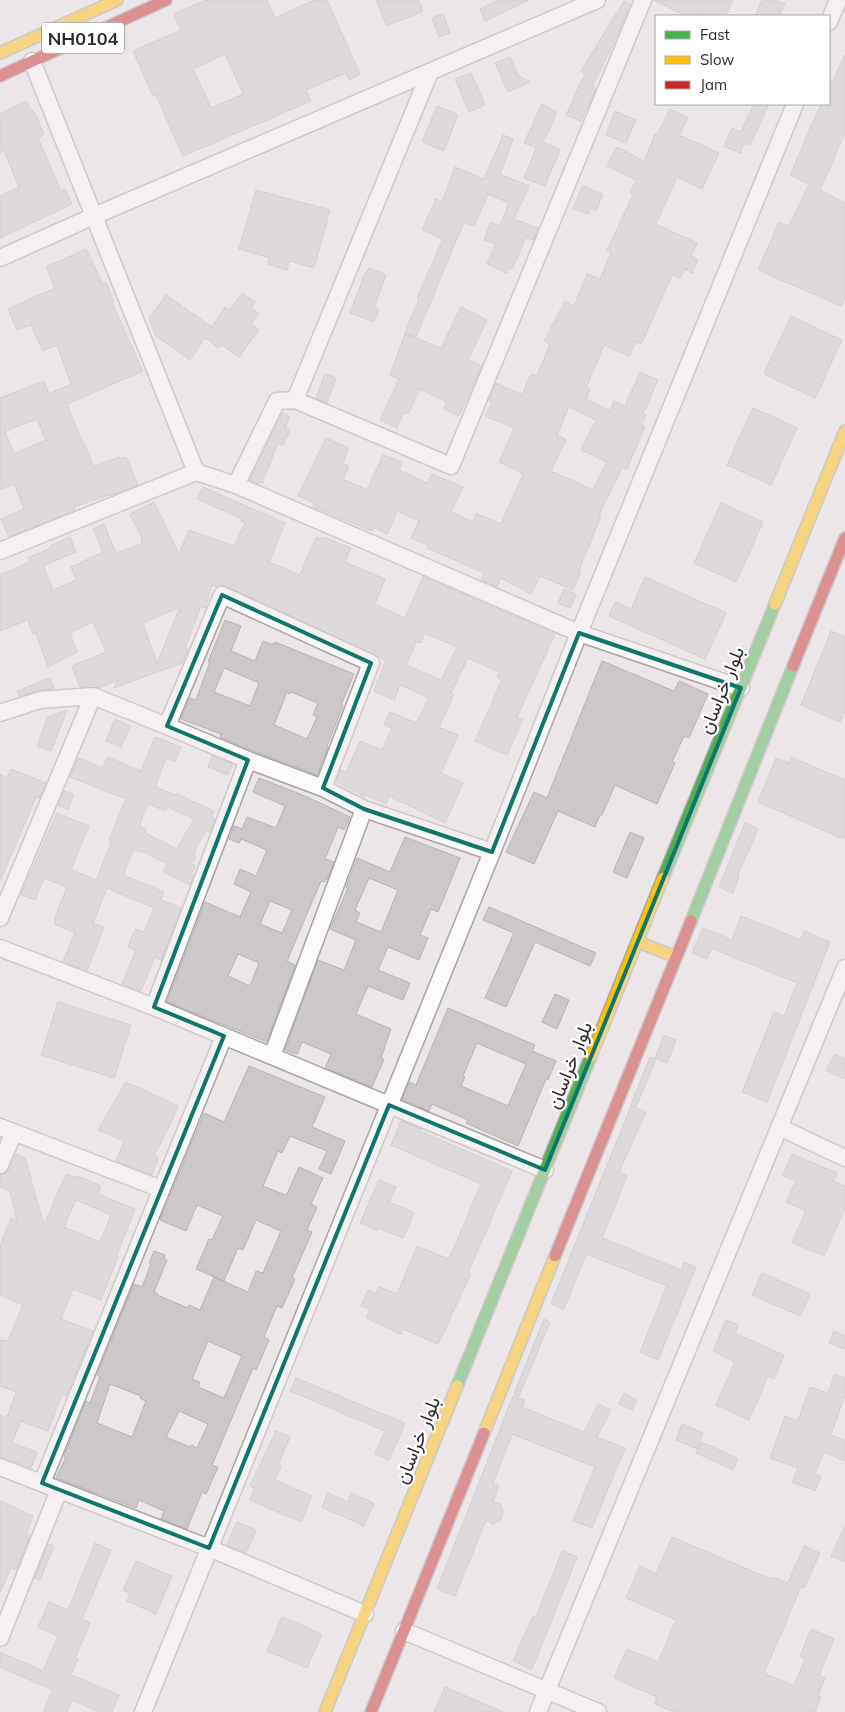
<svg xmlns="http://www.w3.org/2000/svg" width="845" height="1712" viewBox="0 0 845 1712" font-family="Mulish,Vazirmatn,sans-serif">
<rect width="100%" height="100%" fill="#ece6e8"/>
<path fill="#cdc9ca" stroke="#b7b2b4" fill-rule="evenodd" d="M 206,0 L 267,0 L 275,18 L 314,0 L 327,0 L 360,74 L 349,80 L 346,73 L 306,90 L 311,101 L 183,156 L 156,95 L 153,96 L 133,51 L 181,30 L 174,14 ZM 225,54 L 243,94 L 211,108 L 193,69 Z
M 376,0 L 418,0 L 423,11 L 387,26 Z
M 499,0 L 529,0 L 485,21 L 480,9 Z
M 653,0 L 733,0 L 725,16 L 706,16 L 698,13 L 696,16 L 686,16 Z
M 762,0 L 775,0 L 785,4 L 779,16 L 755,16 Z
M 624,1 L 630,4 L 619,32 L 592,87 L 596,89 L 581,121 L 566,115 L 585,74 L 581,71 Z
M 443,14 L 450,33 L 439,37 L 432,18 Z
M 845,54 L 845,133 L 820,190 L 845,203 L 845,298 L 841,306 L 758,270 L 779,222 L 789,226 L 809,184 L 790,175 L 821,104 L 829,104 L 829,79 L 833,81 Z
M 510,57 L 519,76 L 530,82 L 508,92 L 495,63 Z
M 471,73 L 485,105 L 469,112 L 455,79 Z
M 26,101 L 31,111 L 33,110 L 44,134 L 38,138 L 61,191 L 65,189 L 72,204 L 0,238 L 0,196 L 19,187 L 4,151 L 0,153 L 0,114 Z
M 542,104 L 557,112 L 543,142 L 560,150 L 545,186 L 524,178 L 536,148 L 524,143 Z
M 754,104 L 769,104 L 750,145 L 745,142 L 740,153 L 724,146 L 732,128 L 741,132 Z
M 437,106 L 458,115 L 444,151 L 422,142 Z
M 670,109 L 688,118 L 679,135 L 719,153 L 702,189 L 677,177 L 656,224 L 697,243 L 691,256 L 698,260 L 692,273 L 685,269 L 680,278 L 672,275 L 646,334 L 641,344 L 636,341 L 629,356 L 604,345 L 586,388 L 590,390 L 586,399 L 610,411 L 614,401 L 625,406 L 640,372 L 658,380 L 643,414 L 646,415 L 641,425 L 645,426 L 627,469 L 623,467 L 599,515 L 601,516 L 579,570 L 581,572 L 573,590 L 540,576 L 531,594 L 501,578 L 497,587 L 481,580 L 484,573 L 427,548 L 428,545 L 411,538 L 419,521 L 397,511 L 387,534 L 373,527 L 372,531 L 313,507 L 315,503 L 298,496 L 326,438 L 348,448 L 343,464 L 349,466 L 343,479 L 367,490 L 383,455 L 402,462 L 399,470 L 427,483 L 432,474 L 463,487 L 451,512 L 473,522 L 476,513 L 501,524 L 523,474 L 499,462 L 514,428 L 485,416 L 492,402 L 489,400 L 496,383 L 522,395 L 531,374 L 537,376 L 550,344 L 544,341 L 565,301 L 574,306 L 587,274 L 600,279 L 611,252 L 607,250 L 633,195 L 630,194 L 636,180 L 607,166 L 617,147 L 644,161 L 655,134 L 657,135 ZM 569,407 L 596,420 L 581,450 L 607,462 L 593,490 L 551,471 L 566,439 L 557,435 Z
M 615,111 L 636,120 L 626,143 L 606,135 Z
M 503,135 L 513,139 L 500,174 L 529,186 L 514,219 L 538,228 L 533,240 L 526,237 L 512,269 L 509,268 L 506,273 L 487,264 L 496,244 L 484,240 L 491,222 L 500,226 L 509,203 L 488,194 L 474,226 L 464,222 L 416,337 L 405,333 L 419,299 L 417,298 L 443,239 L 422,230 L 436,199 L 442,202 L 455,167 L 484,179 Z
M 583,186 L 603,194 L 596,211 L 591,209 L 588,214 L 573,208 Z
M 256,190 L 330,210 L 314,268 L 289,261 L 287,270 L 268,264 L 270,258 L 239,249 Z
M 86,249 L 103,284 L 106,283 L 114,302 L 112,303 L 143,371 L 67,404 L 82,442 L 83,442 L 94,467 L 119,457 L 120,459 L 126,457 L 138,485 L 109,496 L 108,495 L 74,507 L 75,510 L 9,537 L 1,519 L 24,509 L 14,484 L 0,489 L 0,398 L 44,381 L 49,394 L 71,384 L 57,345 L 43,351 L 31,325 L 17,330 L 8,309 L 55,288 L 46,267 ZM 37,419 L 46,440 L 14,454 L 5,431 Z
M 369,268 L 386,275 L 374,308 L 379,310 L 374,322 L 350,313 L 364,276 Z
M 242,293 L 255,302 L 251,309 L 259,313 L 251,324 L 259,330 L 239,357 L 222,345 L 219,348 L 205,338 L 190,360 L 156,336 L 149,318 L 166,295 L 212,327 L 225,307 L 230,310 Z
M 461,307 L 487,320 L 468,360 L 482,366 L 459,416 L 444,409 L 447,402 L 420,389 L 408,414 L 404,412 L 397,428 L 380,420 L 399,379 L 390,375 L 405,334 L 441,348 Z
M 791,316 L 842,340 L 815,398 L 764,374 Z
M 325,374 L 336,378 L 327,403 L 316,398 Z
M 753,408 L 797,428 L 771,485 L 727,465 Z
M 282,413 L 290,417 L 285,428 L 290,430 L 283,445 L 278,443 L 262,483 L 259,482 L 258,484 L 250,480 Z
M 203,487 L 285,523 L 269,562 L 300,575 L 316,537 L 321,539 L 322,537 L 326,538 L 351,548 L 345,562 L 385,579 L 375,604 L 405,618 L 423,577 L 555,634 L 517,717 L 523,719 L 507,755 L 475,741 L 502,680 L 497,677 L 499,672 L 468,658 L 451,693 L 454,694 L 439,727 L 458,735 L 441,773 L 463,783 L 445,823 L 389,796 L 386,804 L 366,795 L 365,797 L 336,782 L 341,770 L 346,772 L 360,741 L 382,750 L 392,728 L 384,725 L 390,712 L 417,723 L 429,698 L 400,685 L 394,700 L 374,691 L 386,660 L 226,586 L 220,585 L 216,587 L 212,585 L 205,608 L 201,606 L 185,648 L 188,649 L 182,663 L 114,688 L 118,680 L 99,688 L 92,685 L 80,687 L 72,666 L 106,652 L 93,622 L 70,633 L 77,652 L 48,667 L 36,633 L 33,634 L 28,620 L 0,631 L 0,575 L 30,562 L 28,558 L 51,548 L 50,546 L 70,537 L 76,552 L 43,566 L 53,590 L 76,580 L 71,567 L 103,552 L 93,529 L 104,524 L 116,553 L 142,544 L 141,541 L 143,540 L 130,514 L 154,502 L 179,554 L 189,530 L 234,546 L 245,523 L 241,521 L 242,519 L 197,499 ZM 180,607 L 157,663 L 143,623 ZM 425,633 L 457,647 L 441,680 L 406,665 L 416,642 L 420,643 Z
M 721,503 L 763,522 L 736,582 L 694,563 Z
M 645,577 L 726,613 L 705,659 L 609,616 L 615,602 L 631,609 Z
M 564,589 L 576,594 L 570,608 L 558,603 Z
M 225,620 L 241,626 L 231,651 L 255,661 L 263,641 L 273,645 L 275,642 L 354,674 L 341,705 L 343,706 L 327,746 L 328,747 L 317,775 L 240,746 L 220,737 L 221,734 L 181,719 L 190,698 L 196,700 L 210,662 L 208,662 ZM 224,668 L 259,683 L 250,706 L 214,692 ZM 287,692 L 290,694 L 291,692 L 318,703 L 313,715 L 317,717 L 307,739 L 274,725 Z
M 831,631 L 845,637 L 845,711 L 840,722 L 801,705 Z
M 602,661 L 674,691 L 679,681 L 708,694 L 689,738 L 684,736 L 672,762 L 675,763 L 657,804 L 615,785 L 602,815 L 600,815 L 595,827 L 558,811 L 534,864 L 506,852 L 534,792 L 547,798 Z
M 50,678 L 54,689 L 37,690 L 19,696 L 17,691 Z
M 67,710 L 51,751 L 37,746 L 48,717 Z
M 115,719 L 130,726 L 121,747 L 106,741 Z
M 155,737 L 181,747 L 175,762 L 166,758 L 155,787 L 176,795 L 177,794 L 214,811 L 211,817 L 215,819 L 210,832 L 206,830 L 193,855 L 196,856 L 191,864 L 195,866 L 191,874 L 194,875 L 190,885 L 163,871 L 167,864 L 143,852 L 133,850 L 123,875 L 164,892 L 161,900 L 181,908 L 161,960 L 155,957 L 141,991 L 122,984 L 136,950 L 128,947 L 135,929 L 144,932 L 154,908 L 107,888 L 93,923 L 104,927 L 87,971 L 63,961 L 75,933 L 54,924 L 56,921 L 54,920 L 67,887 L 44,878 L 35,900 L 21,895 L 57,813 L 89,826 L 71,869 L 96,880 L 112,841 L 109,840 L 126,799 L 70,777 L 78,758 L 103,768 L 107,757 L 141,771 ZM 148,804 L 166,811 L 168,807 L 194,819 L 177,849 L 145,833 L 146,829 L 139,826 Z
M 212,756 L 233,764 L 228,775 L 208,767 Z
M 791,757 L 845,780 L 845,838 L 841,836 L 841,838 L 758,802 L 776,758 L 789,763 Z
M 11,769 L 46,783 L 39,798 L 36,797 L 0,881 L 0,775 L 7,778 Z
M 259,778 L 305,796 L 350,817 L 344,830 L 338,827 L 325,859 L 334,862 L 327,879 L 326,879 L 324,882 L 321,881 L 287,961 L 295,965 L 267,1042 L 167,1002 L 205,902 L 240,917 L 251,892 L 234,884 L 240,869 L 256,876 L 267,850 L 241,839 L 239,843 L 229,839 L 234,826 L 242,829 L 247,817 L 276,828 L 285,806 L 253,792 ZM 270,901 L 292,910 L 282,933 L 260,924 ZM 238,954 L 259,963 L 250,986 L 228,976 Z
M 64,791 L 74,795 L 68,809 L 58,805 Z
M 745,823 L 758,829 L 737,876 L 739,877 L 733,893 L 719,887 Z
M 630,832 L 644,838 L 627,878 L 613,872 Z
M 405,837 L 460,858 L 438,912 L 431,909 L 420,935 L 428,938 L 419,960 L 388,947 L 378,970 L 410,983 L 403,1000 L 368,986 L 356,1014 L 391,1029 L 381,1058 L 384,1059 L 372,1087 L 325,1068 L 331,1054 L 302,1042 L 297,1054 L 285,1050 L 318,960 L 344,970 L 356,940 L 330,929 L 348,888 L 346,887 L 357,858 L 390,872 ZM 369,878 L 398,890 L 381,932 L 356,922 L 360,913 L 355,910 Z
M 489,907 L 596,953 L 590,966 L 535,942 L 506,1007 L 485,998 L 514,933 L 483,920 Z
M 741,916 L 801,940 L 804,931 L 830,942 L 767,1102 L 742,1092 L 774,1012 L 784,1016 L 797,983 L 711,948 L 707,959 L 692,953 L 703,928 L 732,940 Z
M 555,994 L 569,1000 L 557,1029 L 542,1022 Z
M 58,1002 L 131,1025 L 114,1078 L 41,1055 Z
M 448,1008 L 535,1045 L 532,1051 L 556,1061 L 548,1080 L 546,1079 L 518,1146 L 466,1123 L 468,1120 L 432,1104 L 429,1111 L 402,1099 L 409,1082 L 416,1085 ZM 477,1043 L 526,1064 L 508,1106 L 461,1086 L 465,1077 L 463,1076 Z
M 664,1035 L 676,1040 L 667,1063 L 655,1058 Z
M 835,1054 L 845,1059 L 845,1079 L 826,1070 Z
M 650,1057 L 656,1059 L 636,1107 L 631,1105 Z
M 249,1066 L 325,1097 L 312,1127 L 345,1141 L 331,1174 L 319,1169 L 327,1151 L 290,1136 L 282,1153 L 278,1151 L 263,1186 L 285,1195 L 287,1194 L 299,1167 L 323,1178 L 311,1204 L 317,1207 L 307,1230 L 312,1232 L 292,1278 L 295,1279 L 282,1308 L 277,1306 L 264,1337 L 269,1340 L 256,1370 L 253,1368 L 212,1465 L 218,1467 L 206,1494 L 202,1492 L 187,1529 L 161,1519 L 164,1511 L 139,1500 L 136,1508 L 56,1478 L 66,1457 L 64,1456 L 86,1401 L 90,1403 L 100,1377 L 97,1375 L 134,1284 L 142,1287 L 151,1264 L 149,1263 L 154,1251 L 165,1255 L 164,1259 L 167,1260 L 154,1292 L 158,1294 L 157,1295 L 188,1308 L 189,1305 L 200,1310 L 214,1277 L 248,1292 L 256,1271 L 263,1273 L 281,1231 L 256,1220 L 243,1250 L 238,1248 L 224,1281 L 196,1269 L 209,1239 L 212,1240 L 223,1216 L 197,1205 L 186,1231 L 160,1220 L 204,1113 L 224,1122 ZM 208,1341 L 242,1356 L 224,1398 L 198,1387 L 200,1382 L 192,1379 ZM 110,1384 L 141,1396 L 140,1398 L 146,1401 L 132,1437 L 97,1423 ZM 179,1411 L 208,1424 L 197,1448 L 192,1445 L 190,1447 L 166,1437 Z
M 126,1082 L 178,1106 L 168,1129 L 154,1156 L 158,1158 L 152,1175 L 116,1161 L 124,1141 L 98,1130 Z
M 631,1106 L 646,1112 L 619,1172 L 627,1176 L 602,1238 L 681,1270 L 684,1262 L 696,1267 L 658,1360 L 640,1352 L 667,1286 L 586,1254 L 564,1309 L 551,1304 Z
M 401,1121 L 421,1129 L 420,1131 L 512,1171 L 468,1273 L 471,1274 L 438,1344 L 403,1329 L 401,1334 L 366,1318 L 370,1309 L 361,1306 L 368,1290 L 376,1294 L 379,1287 L 397,1294 L 417,1246 L 449,1259 L 481,1184 L 391,1145 Z
M 16,1154 L 25,1158 L 44,1225 L 66,1174 L 77,1178 L 78,1176 L 101,1186 L 98,1194 L 135,1209 L 116,1257 L 118,1257 L 101,1300 L 73,1289 L 61,1319 L 93,1331 L 66,1396 L 62,1394 L 48,1431 L 21,1421 L 12,1443 L 37,1452 L 31,1468 L 0,1457 L 0,1415 L 7,1418 L 16,1392 L 0,1386 L 0,1340 L 8,1341 L 23,1305 L 0,1295 L 0,1246 L 11,1218 L 17,1221 L 10,1191 L 0,1187 L 0,1175 L 6,1173 L 9,1169 ZM 76,1200 L 111,1215 L 100,1242 L 64,1227 Z
M 792,1154 L 837,1173 L 833,1181 L 845,1186 L 845,1208 L 824,1256 L 792,1242 L 806,1211 L 786,1202 L 796,1181 L 783,1176 Z
M 379,1180 L 396,1187 L 389,1202 L 414,1213 L 403,1238 L 378,1228 L 377,1230 L 360,1223 Z
M 762,1273 L 810,1294 L 800,1316 L 752,1295 Z
M 544,1319 L 550,1322 L 519,1396 L 514,1394 Z
M 726,1320 L 738,1325 L 735,1333 L 784,1355 L 774,1379 L 768,1376 L 749,1420 L 716,1405 L 735,1362 L 713,1351 Z
M 834,1331 L 845,1336 L 845,1349 L 829,1343 Z
M 835,1374 L 845,1378 L 845,1395 L 831,1435 L 845,1441 L 845,1461 L 824,1452 L 815,1474 L 821,1476 L 815,1491 L 792,1482 L 798,1468 L 770,1458 L 785,1416 L 798,1421 L 810,1387 L 828,1393 Z
M 296,1378 L 405,1423 L 389,1460 L 375,1454 L 385,1431 L 290,1391 Z
M 624,1393 L 637,1400 L 632,1410 L 619,1404 Z
M 513,1396 L 525,1400 L 522,1407 L 584,1432 L 598,1404 L 611,1410 L 597,1437 L 625,1448 L 592,1528 L 573,1521 L 595,1467 L 512,1434 L 493,1483 L 499,1486 L 493,1501 L 500,1504 L 503,1511 L 501,1520 L 493,1524 L 486,1520 L 455,1596 L 437,1589 Z
M 682,1424 L 703,1433 L 697,1449 L 676,1440 Z
M 276,1431 L 290,1437 L 278,1465 L 281,1466 L 275,1480 L 312,1496 L 301,1522 L 250,1500 L 255,1488 L 250,1486 Z
M 702,1442 L 738,1459 L 733,1470 L 696,1453 Z
M 328,1493 L 348,1502 L 351,1493 L 374,1503 L 364,1526 L 322,1507 Z
M 0,1501 L 33,1516 L 26,1534 L 30,1536 L 16,1570 L 11,1568 L 0,1592 Z
M 237,1522 L 256,1530 L 246,1553 L 227,1545 Z
M 845,1525 L 845,1562 L 831,1556 Z
M 672,1537 L 771,1579 L 772,1577 L 788,1583 L 804,1546 L 820,1553 L 804,1588 L 801,1587 L 764,1673 L 794,1686 L 805,1659 L 800,1656 L 811,1629 L 834,1639 L 819,1675 L 825,1678 L 818,1696 L 821,1697 L 815,1712 L 674,1712 L 655,1704 L 657,1697 L 614,1678 L 627,1649 L 658,1662 L 676,1620 L 626,1598 L 640,1566 L 656,1574 Z
M 95,1543 L 111,1550 L 82,1619 L 90,1623 L 75,1658 L 78,1659 L 71,1675 L 119,1695 L 112,1712 L 100,1712 L 72,1700 L 67,1712 L 43,1712 L 53,1690 L 0,1667 L 0,1652 L 43,1671 L 58,1636 L 38,1627 L 49,1602 L 68,1610 Z
M 48,1544 L 54,1546 L 40,1580 L 35,1578 Z
M 562,1551 L 577,1557 L 532,1669 L 513,1661 L 533,1616 L 536,1617 Z
M 136,1561 L 172,1576 L 156,1614 L 127,1601 L 130,1593 L 123,1590 Z
M 282,1617 L 322,1634 L 307,1668 L 267,1651 Z
M 445,1687 L 503,1712 L 434,1712 Z"/>
<g fill="none" stroke-linecap="round" stroke-linejoin="round">
<defs>
<path id="street" d="M 829,22 L 838,0
M 32,61 L 196,472
M 0,258 L 94,216 L 597,0
M 295,400 L 430,72
M 236,485 L 277,401 L 295,400 L 451,466 L 643,0
M 0,551 L 196,472 L 236,485 L 579,633 L 741,688
M 0,713 L 40,700 L 93,696 L 167,726 L 248,760 L 323,788 L 364,809 L 492,852
M 167,726 L 222,595 L 371,663 L 323,788
M 0,918 L 93,696
M 0,948 L 154,1007 L 545,1170
M 154,1007 L 248,760
M 272,1056 L 364,809
M 0,1127 L 161,1189
M 779,1127 L 845,1158
M 0,1165 L 14,1132
M 0,1467 L 209,1548 L 365,1614
M 42,1483 L 224,1036
M 404,1631 L 598,1712
M 0,1638 L 59,1490
M 143,1712 L 492,852 L 579,633 L 795,104
M 538,1712 L 845,968"/>
<path id="fast" d="M 663,878 L 775,604
M 691,921 L 793,666
M 457,1386 L 591,1056"/>
<path id="slow" d="M 0,53 L 117,0
M 775,604 L 845,431
M 638,942 L 676,957
M 591,1056 L 663,878
M 484,1433 L 555,1256
M 325,1712 L 457,1386"/>
<path id="jam" d="M 0,76 L 166,0
M 793,666 L 845,538
M 555,1256 L 691,921
M 371,1712 L 484,1433"/>
</defs>
<use href="#street" stroke="#a9a4a5" stroke-width="19"/>
<use href="#fast" stroke="#a9a4a5" stroke-width="14"/>
<use href="#slow" stroke="#a9a4a5" stroke-width="14"/>
<use href="#jam" stroke="#a9a4a5" stroke-width="14"/>
<use href="#street" stroke="#fcfbfc" stroke-width="16"/>
<use href="#fast" stroke="#4caf50" stroke-width="11"/>
<use href="#slow" stroke="#ffc107" stroke-width="11"/>
<use href="#jam" stroke="#c62828" stroke-width="11"/>
</g>
<path d="M0 0H845V1712H0ZM 222,595 L 371,663 L 323,788 L 364,809 L 492,852 L 579,633 L 741,688 L 545,1170 L 389,1105 L 209,1548 L 42,1483 L 224,1036 L 154,1007 L 248,760 L 167,726 Z" fill="#ece6e8" fill-opacity=".55" fill-rule="evenodd"/>
<path fill="none" stroke="#0f766e" stroke-width="4" stroke-linejoin="round" d="M 222,595 L 371,663 L 323,788 L 364,809 L 492,852 L 579,633 L 741,688 L 545,1170 L 389,1105 L 209,1548 L 42,1483 L 224,1036 L 154,1007 L 248,760 L 167,726 Z"/>
<g text-anchor="middle" dominant-baseline="central" stroke-width="4.5" stroke-linejoin="round" paint-order="stroke">
<rect fill="#fff" stroke="#6d6b6b" stroke-width="1" x="42" y="22.5" width="82" height="31" rx="4"/>
<g font-size="18" font-weight="bold" fill="#2f2b2c">
<text x="83" y="38">NH0104</text>
</g>
<g font-size="19" fill="#2f2b2c" stroke="#fff">
<text transform="translate(721 690) rotate(-68)">بلوار خراسان</text>
<text transform="translate(569 1065) rotate(-68)">بلوار خراسان</text>
<text transform="translate(417 1440) rotate(-68)">بلوار خراسان</text>
</g>
</g>
<rect x="655" y="15" width="175" height="90" fill="#ffffff" stroke="#acaaab"/>
<rect x="665" y="31" width="25" height="8" fill="#4caf50" stroke="#acaaab"/>
<text x="700" y="40" font-size="15" fill="#2f2b2c">Fast</text>
<rect x="665" y="56" width="25" height="8" fill="#ffc107" stroke="#acaaab"/>
<text x="700" y="65" font-size="15" fill="#2f2b2c">Slow</text>
<rect x="665" y="81" width="25" height="8" fill="#c62828" stroke="#acaaab"/>
<text x="700" y="90" font-size="15" fill="#2f2b2c">Jam</text>
</svg>
